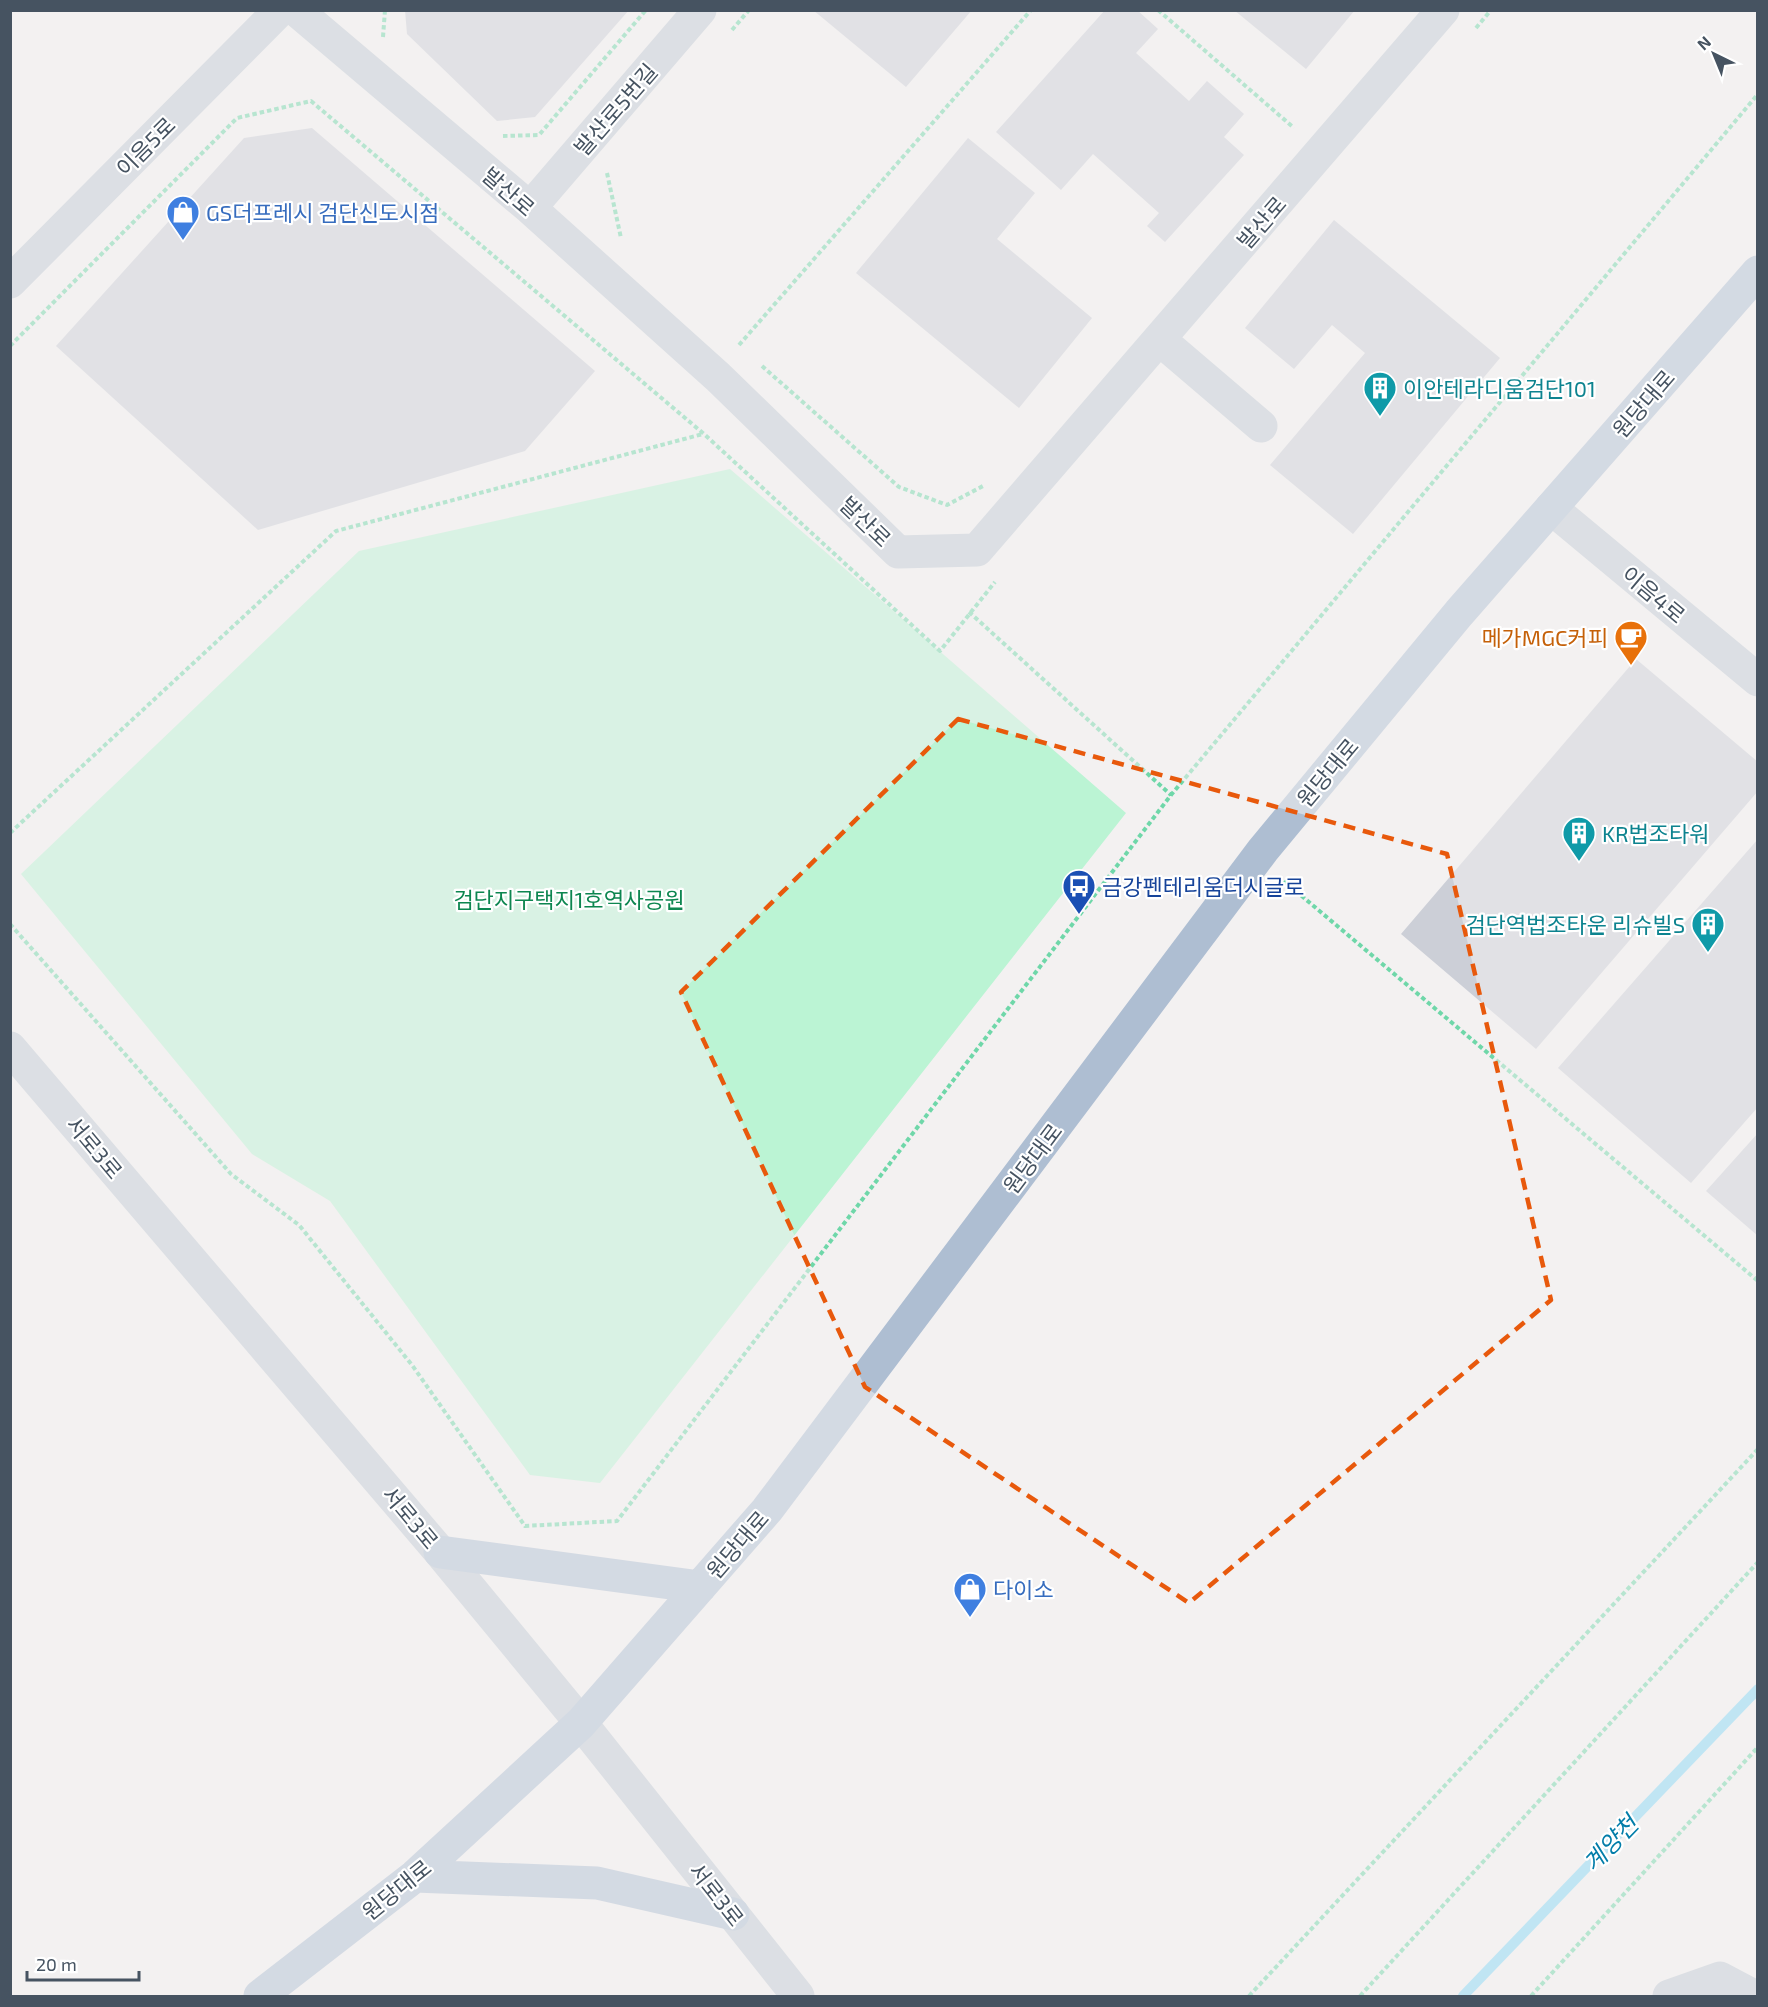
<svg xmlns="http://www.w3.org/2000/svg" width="1768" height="2007" viewBox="0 0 1768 2007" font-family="'Exo 2','Noto Sans KR',sans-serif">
<rect width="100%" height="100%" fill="#f3f1f1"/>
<path fill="#bbf4d4" d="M 730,469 L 1126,813 L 600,1483 L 530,1475 L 330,1201 L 252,1154 L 21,874 L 359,551 Z"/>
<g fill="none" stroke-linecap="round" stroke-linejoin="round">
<path stroke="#84d8f6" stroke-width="10" d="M 1463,1996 L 1758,1689"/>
</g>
<path fill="#cccfd7" d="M 405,10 L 629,10 L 535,117 L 497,121 L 407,34 Z
M 813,10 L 972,10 L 906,87 Z
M 1105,10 L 1137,10 L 1158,29 L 1136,53 L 1189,101 L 1207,81 L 1244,114 L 1224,137 L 1244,155 L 1165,242 L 1147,226 L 1159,213 L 1093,154 L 1061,190 L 996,132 Z
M 1234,10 L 1355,10 L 1306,69 Z
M 312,128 L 595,371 L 525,451 L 258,530 L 56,346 L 244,138 Z
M 968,138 L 1035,193 L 997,239 L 1092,318 L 1019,408 L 856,273 Z
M 1334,220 L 1500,358 L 1353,534 L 1270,465 L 1365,353 L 1332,325 L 1294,369 L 1245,328 Z
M 1636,659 L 1758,762 L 1758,791 L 1536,1049 L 1401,934 Z
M 1758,839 L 1758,1107 L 1691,1183 L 1558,1068 Z
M 1758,1133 L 1758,1236 L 1706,1191 Z"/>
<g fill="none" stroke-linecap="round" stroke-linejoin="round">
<path stroke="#6fd7a9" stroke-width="4" stroke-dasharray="4.5 3" stroke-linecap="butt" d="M 1158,10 L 1294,128
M 1476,28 L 1491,10
M 732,30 L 749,10
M 383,37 L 385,10
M 503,136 L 539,135 L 646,10
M 607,173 L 621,238
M 739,345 L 1031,10
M 10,346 L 237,118 L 311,101 L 704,434 L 940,651 L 995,582
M 762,366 L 899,487 L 947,505 L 983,486
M 969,612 L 1171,795
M 10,833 L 336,531 L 703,434
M 1284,881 L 1758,1281
M 10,924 L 231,1174 L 299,1225 L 412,1365 L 525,1526 L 617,1521 L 1171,795 L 1758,94
M 1249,1996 L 1758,1449
M 1360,1996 L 1758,1562
M 1531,1996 L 1758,1747"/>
<path stroke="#c0cad4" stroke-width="33" d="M 296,10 L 530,208 L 718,377 L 898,552 L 977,550 L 1443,10
M 530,208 L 700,10
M 10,282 L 280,10
M 1159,339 L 1261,426
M 1551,508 L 1758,680
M 10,1048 L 440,1552 L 581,1723 L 798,1996
M 1669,1996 L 1720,1978 L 1754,1996"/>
<path stroke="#aebed2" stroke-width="33" d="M 440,1552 L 700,1587
M 415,1876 L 597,1883 L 733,1914
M 260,1996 L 415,1876 L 581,1723 L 767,1510 L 1263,850 L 1459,613 L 1758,272"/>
</g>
<path d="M0 0H1768V2007H0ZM 958,719 L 1447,854 L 1551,1300 L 1189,1603 L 865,1387 L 681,992 Z" fill="#f3f1f1" fill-opacity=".55" fill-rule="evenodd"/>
<path fill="none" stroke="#e8590c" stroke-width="4.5" stroke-dasharray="12 8" stroke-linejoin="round" d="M 958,719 L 1447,854 L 1551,1300 L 1189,1603 L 865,1387 L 681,992 Z"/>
<defs>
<symbol id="shop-pin" viewBox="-11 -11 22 30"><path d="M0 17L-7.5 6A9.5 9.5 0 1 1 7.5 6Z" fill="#3f7fe0" stroke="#fff"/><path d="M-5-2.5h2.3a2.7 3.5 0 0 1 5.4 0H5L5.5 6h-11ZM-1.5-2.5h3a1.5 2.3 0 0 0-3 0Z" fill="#fff"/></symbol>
<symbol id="building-pin" viewBox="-11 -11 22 30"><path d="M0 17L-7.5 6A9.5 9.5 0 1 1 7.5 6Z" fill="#0f9aa8" stroke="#fff"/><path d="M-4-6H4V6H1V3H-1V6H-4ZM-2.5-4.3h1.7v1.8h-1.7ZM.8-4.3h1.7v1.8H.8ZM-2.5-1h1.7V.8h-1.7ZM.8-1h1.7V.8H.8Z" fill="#fff"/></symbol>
<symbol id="cafe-pin" viewBox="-11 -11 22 30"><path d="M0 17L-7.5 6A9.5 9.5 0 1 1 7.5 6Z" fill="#e8710a" stroke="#fff"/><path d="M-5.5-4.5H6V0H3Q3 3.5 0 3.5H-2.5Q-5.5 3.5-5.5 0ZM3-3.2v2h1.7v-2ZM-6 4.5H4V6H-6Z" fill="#fff"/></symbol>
<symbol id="bus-pin" viewBox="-11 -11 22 30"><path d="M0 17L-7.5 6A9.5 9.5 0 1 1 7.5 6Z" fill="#1a4fb4" stroke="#fff"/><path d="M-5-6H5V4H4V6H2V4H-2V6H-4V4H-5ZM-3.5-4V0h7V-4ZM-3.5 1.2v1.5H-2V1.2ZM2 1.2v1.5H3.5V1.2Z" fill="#fff"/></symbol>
</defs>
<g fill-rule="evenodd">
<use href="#shop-pin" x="164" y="193" width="38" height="52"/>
<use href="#building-pin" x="1361" y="369" width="38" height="52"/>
<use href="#cafe-pin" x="1612" y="618" width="38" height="52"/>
<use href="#building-pin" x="1560" y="814" width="38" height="52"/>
<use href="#bus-pin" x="1060" y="867" width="38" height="52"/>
<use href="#building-pin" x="1689" y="905" width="38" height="52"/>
<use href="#shop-pin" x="951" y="1570" width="38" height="52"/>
</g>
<g text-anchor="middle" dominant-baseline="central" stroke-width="4.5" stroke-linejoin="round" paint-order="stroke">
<g font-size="22" fill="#465361" stroke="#fff">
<text transform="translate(615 109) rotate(-49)">발산로5번길</text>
<text transform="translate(145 146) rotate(-45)">이음5로</text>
<text transform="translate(509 191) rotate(41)">발산로</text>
<text transform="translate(1261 222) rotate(-49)">발산로</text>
<text transform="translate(1643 403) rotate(-49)">원당대로</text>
<text transform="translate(866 521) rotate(44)">발산로</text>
<text transform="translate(1654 594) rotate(40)">이음4로</text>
<text transform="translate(1327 772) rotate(-50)">원당대로</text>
<text transform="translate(95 1147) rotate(50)">서로3로</text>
<text transform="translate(1032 1158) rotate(-53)">원당대로</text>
<text transform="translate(411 1517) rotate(50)">서로3로</text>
<text transform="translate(737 1544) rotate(-49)">원당대로</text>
<text transform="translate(396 1889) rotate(-39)">원당대로</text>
<text transform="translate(717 1894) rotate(52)">서로3로</text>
</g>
<g font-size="22" fill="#366cbe" stroke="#fff" text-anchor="start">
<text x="206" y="212">GS더프레시 검단신도시점</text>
<text x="993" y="1589">다이소</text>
</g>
<g font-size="22" fill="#0d838f" stroke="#fff" text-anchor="start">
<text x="1403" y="388">이안테라디움검단101</text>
<text x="1602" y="833">KR법조타워</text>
<text x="1685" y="924" text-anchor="end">검단역법조타운 리슈빌S</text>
</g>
<g font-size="22" fill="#c56008" stroke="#fff" text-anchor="end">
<text x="1608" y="637">메가MGC커피</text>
</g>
<g font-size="22" fill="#164399" stroke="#fff" text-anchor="start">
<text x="1102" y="886">금강펜테리움더시글로</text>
</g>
<g font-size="22" fill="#0d8650" stroke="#fff">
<text x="569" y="899">검단지구택지1호역사공원</text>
</g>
<g font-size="24" font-style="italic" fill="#027da9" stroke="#fff">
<text transform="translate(1610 1843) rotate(-46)">계양천</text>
</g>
</g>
<rect width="1768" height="2007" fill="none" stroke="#465361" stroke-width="24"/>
<g transform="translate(1714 54) rotate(317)" stroke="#ffffff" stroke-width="4.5" paint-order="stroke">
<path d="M0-4.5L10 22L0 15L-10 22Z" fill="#465361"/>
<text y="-9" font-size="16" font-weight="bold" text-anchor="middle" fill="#465361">N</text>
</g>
<path d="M27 1971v9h112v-9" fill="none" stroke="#465361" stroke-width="3"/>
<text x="36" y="1971" font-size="18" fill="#465361" stroke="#ffffff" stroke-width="4.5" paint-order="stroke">20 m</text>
</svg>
